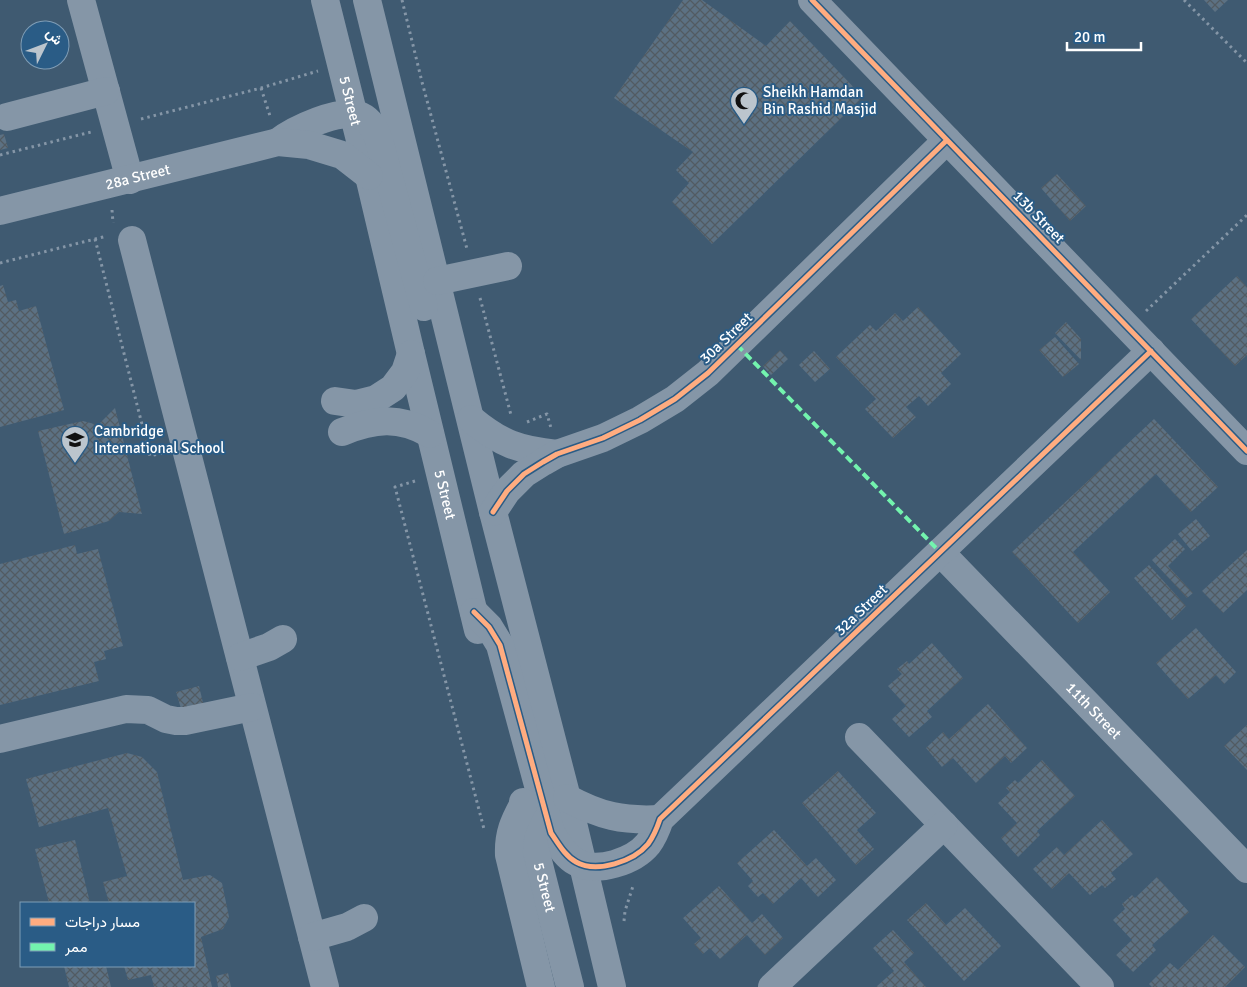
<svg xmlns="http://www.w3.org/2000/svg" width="1247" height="987" viewBox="0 0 1247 987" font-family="Signika,Vazirmatn,sans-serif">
<defs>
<pattern id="building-cross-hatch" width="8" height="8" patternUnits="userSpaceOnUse" patternTransform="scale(1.25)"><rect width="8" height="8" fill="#5c7183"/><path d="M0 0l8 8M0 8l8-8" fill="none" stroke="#525b62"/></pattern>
</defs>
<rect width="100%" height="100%" fill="#3f5a71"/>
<path fill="url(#building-cross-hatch)" d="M 683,0 L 702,0 L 766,46 L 790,21 L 863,97 L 712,244 L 672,202 L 689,183 L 676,170 L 693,152 L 614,98 Z
M 1204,0 L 1228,0 L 1215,12 Z
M 4,134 L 8,148 L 0,150 L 0,135 Z
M 1057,174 L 1086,206 L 1070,221 L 1041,188 Z
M 1237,276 L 1247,287 L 1247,355 L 1235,366 L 1191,319 Z
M 3,285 L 8,302 L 16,300 L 19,311 L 36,306 L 64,410 L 0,427 L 0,286 Z
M 918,307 L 961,354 L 941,373 L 951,384 L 928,406 L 919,396 L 906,407 L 916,417 L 893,438 L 865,409 L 876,399 L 836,357 L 870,325 L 876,331 L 895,313 L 903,321 Z
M 1066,322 L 1081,339 L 1081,360 L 1055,333 Z
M 1055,337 L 1079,364 L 1063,377 L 1039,350 Z
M 780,350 L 788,359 L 771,375 L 763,366 Z
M 814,351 L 830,369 L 815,382 L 799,365 Z
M 115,408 L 142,514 L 119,512 L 109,521 L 64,534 L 38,431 L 83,421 L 98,425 Z
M 1154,419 L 1218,487 L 1191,512 L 1156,474 L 1073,552 L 1110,592 L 1078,623 L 1012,552 Z
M 1196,519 L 1210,536 L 1192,551 L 1178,534 Z
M 1175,539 L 1185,549 L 1168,566 L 1193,593 L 1187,598 L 1152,560 Z
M 75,545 L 77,554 L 98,549 L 123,646 L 104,651 L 106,659 L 94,662 L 99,681 L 0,705 L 0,564 Z
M 1247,550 L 1247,590 L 1223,613 L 1202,591 Z
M 1149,565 L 1186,606 L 1172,620 L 1134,578 Z
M 1196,628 L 1236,672 L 1224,684 L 1216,675 L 1188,699 L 1156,663 Z
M 932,643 L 963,678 L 927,711 L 932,717 L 909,737 L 892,719 L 906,706 L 888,686 L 902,674 L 897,669 L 907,661 L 909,664 Z
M 199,686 L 204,707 L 182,712 L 176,692 Z
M 988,704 L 1027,748 L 1011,763 L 1005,756 L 976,783 L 953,758 L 942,767 L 926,748 L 943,732 L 949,739 Z
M 1247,725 L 1247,770 L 1224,746 Z
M 127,753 L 142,757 L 157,772 L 183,880 L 210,875 L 222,883 L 229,917 L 223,929 L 201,937 L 212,987 L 154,987 L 151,975 L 128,980 L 124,966 L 194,966 L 194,903 L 109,903 L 103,882 L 127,876 L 108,808 L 39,827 L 26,779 Z
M 1042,760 L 1075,796 L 1037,831 L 1040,835 L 1018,857 L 1001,838 L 1017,823 L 998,803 L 1010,792 L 1006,788 L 1015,780 L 1018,783 Z
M 838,771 L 876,813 L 857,830 L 874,849 L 856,865 L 802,803 Z
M 1102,820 L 1133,854 L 1111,873 L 1116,879 L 1105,888 L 1102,885 L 1090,895 L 1069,873 L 1052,889 L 1033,869 L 1057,847 L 1064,855 Z
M 774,830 L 807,866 L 816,858 L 836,880 L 818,897 L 801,878 L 773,904 L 763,893 L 758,897 L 748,886 L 753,881 L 737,863 Z
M 75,840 L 90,903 L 49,903 L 35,849 Z
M 1157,877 L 1189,912 L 1152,945 L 1156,950 L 1133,972 L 1116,955 L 1132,940 L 1113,920 L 1125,909 L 1122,904 L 1132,895 L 1135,898 Z
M 719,886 L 752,923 L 762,914 L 783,938 L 765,955 L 747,935 L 720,959 L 710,948 L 703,954 L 694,944 L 701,938 L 683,918 Z
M 926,903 L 946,925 L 965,908 L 1001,946 L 964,981 L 907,920 Z
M 893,930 L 914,953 L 904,962 L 926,987 L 876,987 L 894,971 L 873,948 Z
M 1213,935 L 1245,967 L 1225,987 L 1152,987 L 1149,984 L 1170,963 L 1178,970 Z
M 64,966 L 106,966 L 111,987 L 69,987 Z
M 228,973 L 231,987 L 218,987 L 216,976 Z"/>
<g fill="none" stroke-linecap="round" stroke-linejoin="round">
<path stroke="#8596a7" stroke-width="3" stroke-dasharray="2.5 4" stroke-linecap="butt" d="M 402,0 L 422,82 L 467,249
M 1184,0 L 1247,63
M 261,88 L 270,116
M 141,119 L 261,88 L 318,71
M 0,155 L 91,132
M 112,210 L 113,223
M 95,239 L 150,456 L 162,453
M 0,263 L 107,236
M 480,298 L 511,415
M 1146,311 L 1247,215
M 527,422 L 547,414 L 551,428
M 415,481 L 395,487 L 484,829
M 624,921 L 625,911 L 633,886"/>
<g stroke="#8596a7" stroke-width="28">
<path d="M 81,0 L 130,180"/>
<path id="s1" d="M 325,0 L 369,176 L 411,354 L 478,630"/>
<path d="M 367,0 L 493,512 L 567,798 L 612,987"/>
<path d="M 812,0 L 1247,451"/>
<path d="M 7,117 L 106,91"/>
<path d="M 278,142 C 293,130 341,107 361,116 C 372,121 377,133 380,144 L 424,307"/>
<path id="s2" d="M 0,211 L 278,142 L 309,145 L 342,155 L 369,176"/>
<path d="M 132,240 L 325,987"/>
<path d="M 437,281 L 508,266"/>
<path d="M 335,401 L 356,404 L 376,399 L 393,388 L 405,372 L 411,354"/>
<path d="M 471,419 C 501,444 519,450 557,454"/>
<path d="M 342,432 C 374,419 399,416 430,434"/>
<path d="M 493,512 L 507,491 L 524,474 L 543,462 L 557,454 L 603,438 L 640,420 L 675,399 L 708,373 L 947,140"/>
<path id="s3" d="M 940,552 L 1247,869"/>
<path d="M 474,612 L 489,627 L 500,645 L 551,833 C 558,843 565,856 576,862 C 597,874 634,861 648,844 C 654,836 657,828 660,819 L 1151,351"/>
<path d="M 240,657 L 269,647 L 283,639"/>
<path d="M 859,737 L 1100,987"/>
<path d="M 0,739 L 126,709 L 148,710 L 166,719 L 176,721 L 185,721 L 252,707"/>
<path d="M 567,798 C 600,816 623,821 660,819"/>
<path id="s4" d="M 523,802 L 570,987"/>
<path d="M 524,803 C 514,821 508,834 509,855 L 541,987"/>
<path d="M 312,937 L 347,927 L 364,918"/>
<path d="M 772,987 L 944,825"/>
</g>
<path stroke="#73f3ae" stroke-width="4" stroke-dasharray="8 4" stroke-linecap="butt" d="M 737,345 L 940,552"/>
<defs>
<path id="cycleway" d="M 812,0 L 1247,451
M 493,512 L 507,491 L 524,474 L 543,462 L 557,454 L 603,438 L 640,420 L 675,399 L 708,373 L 947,140
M 474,612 L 489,627 L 500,645 L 551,833 C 558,843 565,856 576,862 C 597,874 634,861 648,844 C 654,836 657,828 660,819 L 1151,351"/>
</defs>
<use href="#cycleway" stroke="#2a5c86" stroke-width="8"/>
<use href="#cycleway" stroke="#ffac80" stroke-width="5"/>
</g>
<defs>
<symbol id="mosque-pin" viewBox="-11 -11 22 30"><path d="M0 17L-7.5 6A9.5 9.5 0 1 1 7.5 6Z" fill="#bcc5cd" stroke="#2a5c86"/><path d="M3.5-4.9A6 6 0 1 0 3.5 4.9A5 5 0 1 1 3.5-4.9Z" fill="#111"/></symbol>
<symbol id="school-pin" viewBox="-11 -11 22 30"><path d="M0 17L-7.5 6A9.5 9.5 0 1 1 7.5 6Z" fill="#bcc5cd" stroke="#2a5c86"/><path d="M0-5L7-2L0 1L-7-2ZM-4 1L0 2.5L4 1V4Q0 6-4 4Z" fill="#111"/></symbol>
</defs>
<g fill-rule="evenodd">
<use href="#mosque-pin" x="728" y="85" width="32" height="43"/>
<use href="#school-pin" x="59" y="424" width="32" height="43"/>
</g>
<g text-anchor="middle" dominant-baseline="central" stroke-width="4" stroke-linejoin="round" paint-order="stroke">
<g font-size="15" fill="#fff" stroke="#2a5c86" text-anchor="start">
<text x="763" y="92">Sheikh Hamdan<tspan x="763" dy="17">Bin Rashid Masjid</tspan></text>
<text x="94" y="431">Cambridge<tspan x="94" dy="17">International School</tspan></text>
</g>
<g font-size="15" fill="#fff" stroke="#2a5c86">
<text stroke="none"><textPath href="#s1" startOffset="104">5 Street</textPath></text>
<text stroke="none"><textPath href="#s2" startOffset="142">28a Street</textPath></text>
<text transform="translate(1039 217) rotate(46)">13b Street</text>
<text transform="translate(726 338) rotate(-44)">30a Street</text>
<text stroke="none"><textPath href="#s1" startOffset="509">5 Street</textPath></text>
<text transform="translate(861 610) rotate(-44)">32a Street</text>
<text stroke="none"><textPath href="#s3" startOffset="221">11th Street</textPath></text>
<text stroke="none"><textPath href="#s4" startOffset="88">5 Street</textPath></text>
</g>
</g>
<rect x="20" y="902" width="175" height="65" fill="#2a5c86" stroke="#7f9db6"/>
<rect x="30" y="918" width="25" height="8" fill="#ffac80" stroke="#7f9db6"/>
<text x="65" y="927" font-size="15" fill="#ffffff">مسار دراجات</text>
<rect x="30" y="943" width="25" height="8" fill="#73f3ae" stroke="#7f9db6"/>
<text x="65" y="952" font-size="15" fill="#ffffff">ممر</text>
<g transform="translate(45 45) rotate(48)"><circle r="24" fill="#2a5c86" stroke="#7f9db6"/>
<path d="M0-4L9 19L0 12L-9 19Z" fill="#bcc5cd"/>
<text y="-8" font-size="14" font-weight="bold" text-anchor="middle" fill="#ffffff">ش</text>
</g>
<path d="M1067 42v8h74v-8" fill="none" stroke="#ffffff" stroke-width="2.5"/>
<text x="1074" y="42" font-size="15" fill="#ffffff" stroke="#2a5c86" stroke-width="4" paint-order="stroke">20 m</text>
</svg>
